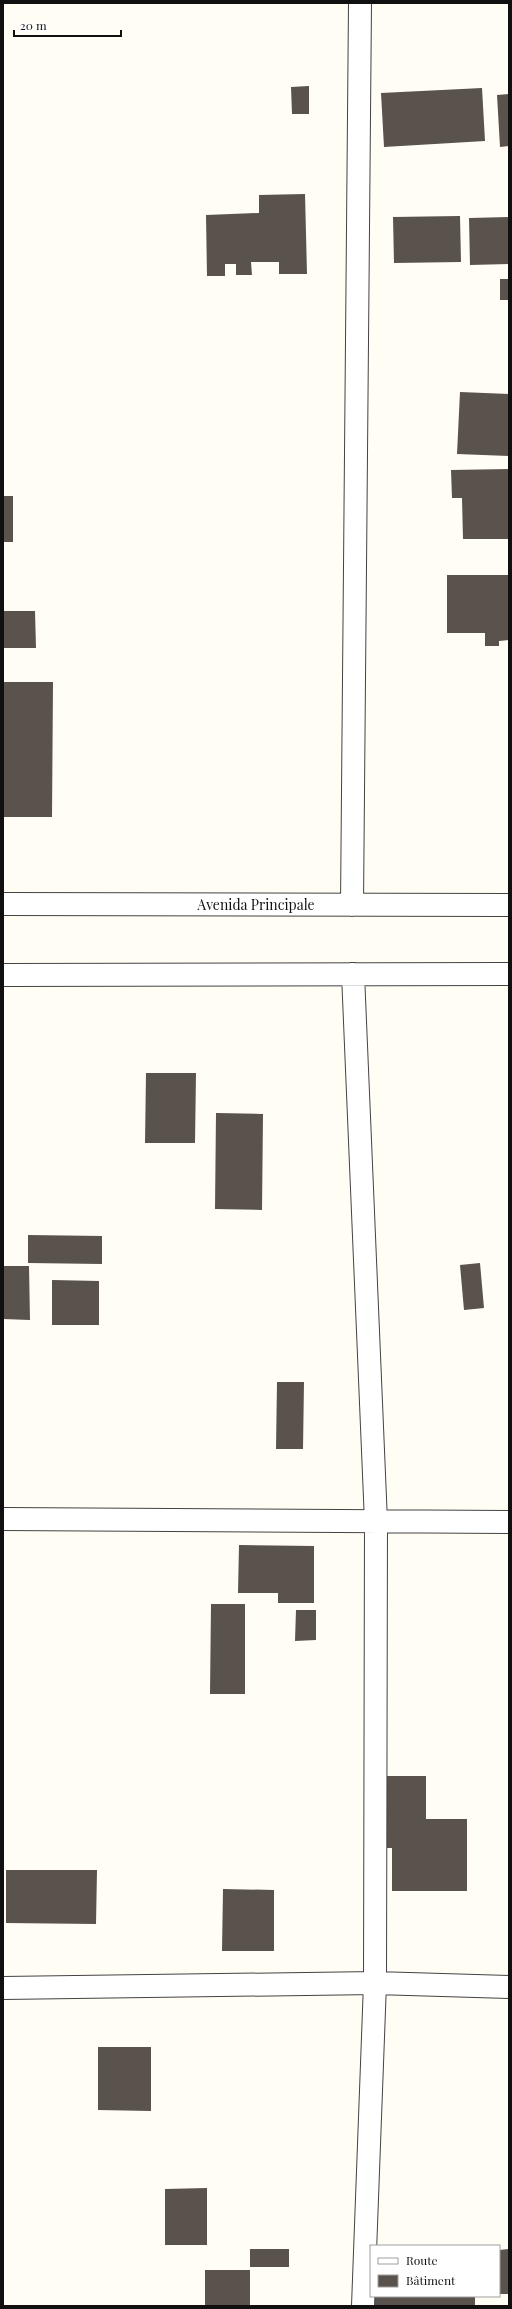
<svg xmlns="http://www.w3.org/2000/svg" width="512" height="2309" viewBox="0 0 512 2309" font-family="'Playfair Display',serif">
<rect width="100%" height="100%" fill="#fffdf4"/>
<path fill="#59524d" d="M 309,86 L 309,114 L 292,114 L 291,87 Z
M 482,88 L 485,141 L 384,147 L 381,93 Z
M 509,94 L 509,146 L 500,147 L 497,95 Z
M 305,194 L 307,274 L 279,274 L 279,262 L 251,262 L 252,275 L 236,275 L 236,264 L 225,264 L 225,276 L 207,276 L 206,215 L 259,213 L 259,195 Z
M 460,216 L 461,262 L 394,263 L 393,217 Z
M 509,217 L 509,264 L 470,265 L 469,218 Z
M 500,279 L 509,279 L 509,300 L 500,300 Z
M 460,392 L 509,394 L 509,456 L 457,454 Z
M 509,469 L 509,539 L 463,539 L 462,498 L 452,498 L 451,470 Z
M 3,496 L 13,496 L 13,542 L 3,542 Z
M 447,575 L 509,575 L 509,640 L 499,641 L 499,646 L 485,646 L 485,633 L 447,633 Z
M 3,611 L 35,611 L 36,648 L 3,648 Z
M 3,682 L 53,682 L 52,817 L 3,817 Z
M 146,1073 L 196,1073 L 195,1143 L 145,1143 Z
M 216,1113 L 263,1114 L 262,1210 L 215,1209 Z
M 28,1235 L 102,1236 L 102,1264 L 28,1263 Z
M 480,1263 L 484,1308 L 464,1310 L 460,1265 Z
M 3,1266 L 29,1266 L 30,1320 L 3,1319 Z
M 52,1280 L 99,1281 L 99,1325 L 52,1325 Z
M 277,1382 L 304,1382 L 303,1449 L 276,1449 Z
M 239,1545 L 314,1546 L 314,1603 L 278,1603 L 278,1593 L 238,1593 Z
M 211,1604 L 245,1604 L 245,1694 L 210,1694 Z
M 296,1610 L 316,1610 L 316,1640 L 295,1641 Z
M 385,1776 L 426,1776 L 426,1819 L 467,1819 L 467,1891 L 392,1891 L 392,1848 L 384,1848 Z
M 6,1870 L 97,1870 L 96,1924 L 6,1923 Z
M 223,1889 L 274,1890 L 274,1951 L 222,1951 Z
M 98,2047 L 151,2047 L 151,2111 L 98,2110 Z
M 207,2188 L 207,2245 L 165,2245 L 165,2189 Z
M 250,2249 L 289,2249 L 289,2267 L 250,2267 Z
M 509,2249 L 509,2294 L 499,2294 L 499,2250 Z
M 205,2270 L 250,2270 L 250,2306 L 205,2306 Z
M 372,2296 L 475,2296 L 475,2306 L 372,2306 Z"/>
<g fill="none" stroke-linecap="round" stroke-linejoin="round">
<defs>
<path id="minor" d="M 3,904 L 509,905
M 352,905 L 360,3
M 353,974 L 376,1522 L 375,1983 L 363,2306
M 3,975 L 509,974
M 3,1519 L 509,1522
M 3,1988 L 375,1983 L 509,1987"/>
</defs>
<use href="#minor" stroke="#434343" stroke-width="24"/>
<use href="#minor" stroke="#fff" stroke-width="22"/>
</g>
<g text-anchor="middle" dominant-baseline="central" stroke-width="4" stroke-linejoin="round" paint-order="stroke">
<g font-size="14" fill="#101010" stroke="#fff">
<text x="256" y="904">Avenida Principale</text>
</g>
</g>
<rect width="512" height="2309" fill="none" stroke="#101010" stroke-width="8"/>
<rect x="370" y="2245" width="130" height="52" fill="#ffffff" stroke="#9f9f9f"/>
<rect x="378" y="2258" width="20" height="6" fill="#ffffff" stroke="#9f9f9f"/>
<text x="406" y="2265" font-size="12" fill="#101010">Route</text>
<rect x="378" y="2275" width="20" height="12" fill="#59524d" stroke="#9f9f9f"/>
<text x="406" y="2285" font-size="12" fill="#101010">Bâtiment</text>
<path d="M14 30v6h107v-6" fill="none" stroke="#101010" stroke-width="2"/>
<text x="20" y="30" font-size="12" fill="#101010" stroke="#ffffff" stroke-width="3" paint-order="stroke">20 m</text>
</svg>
